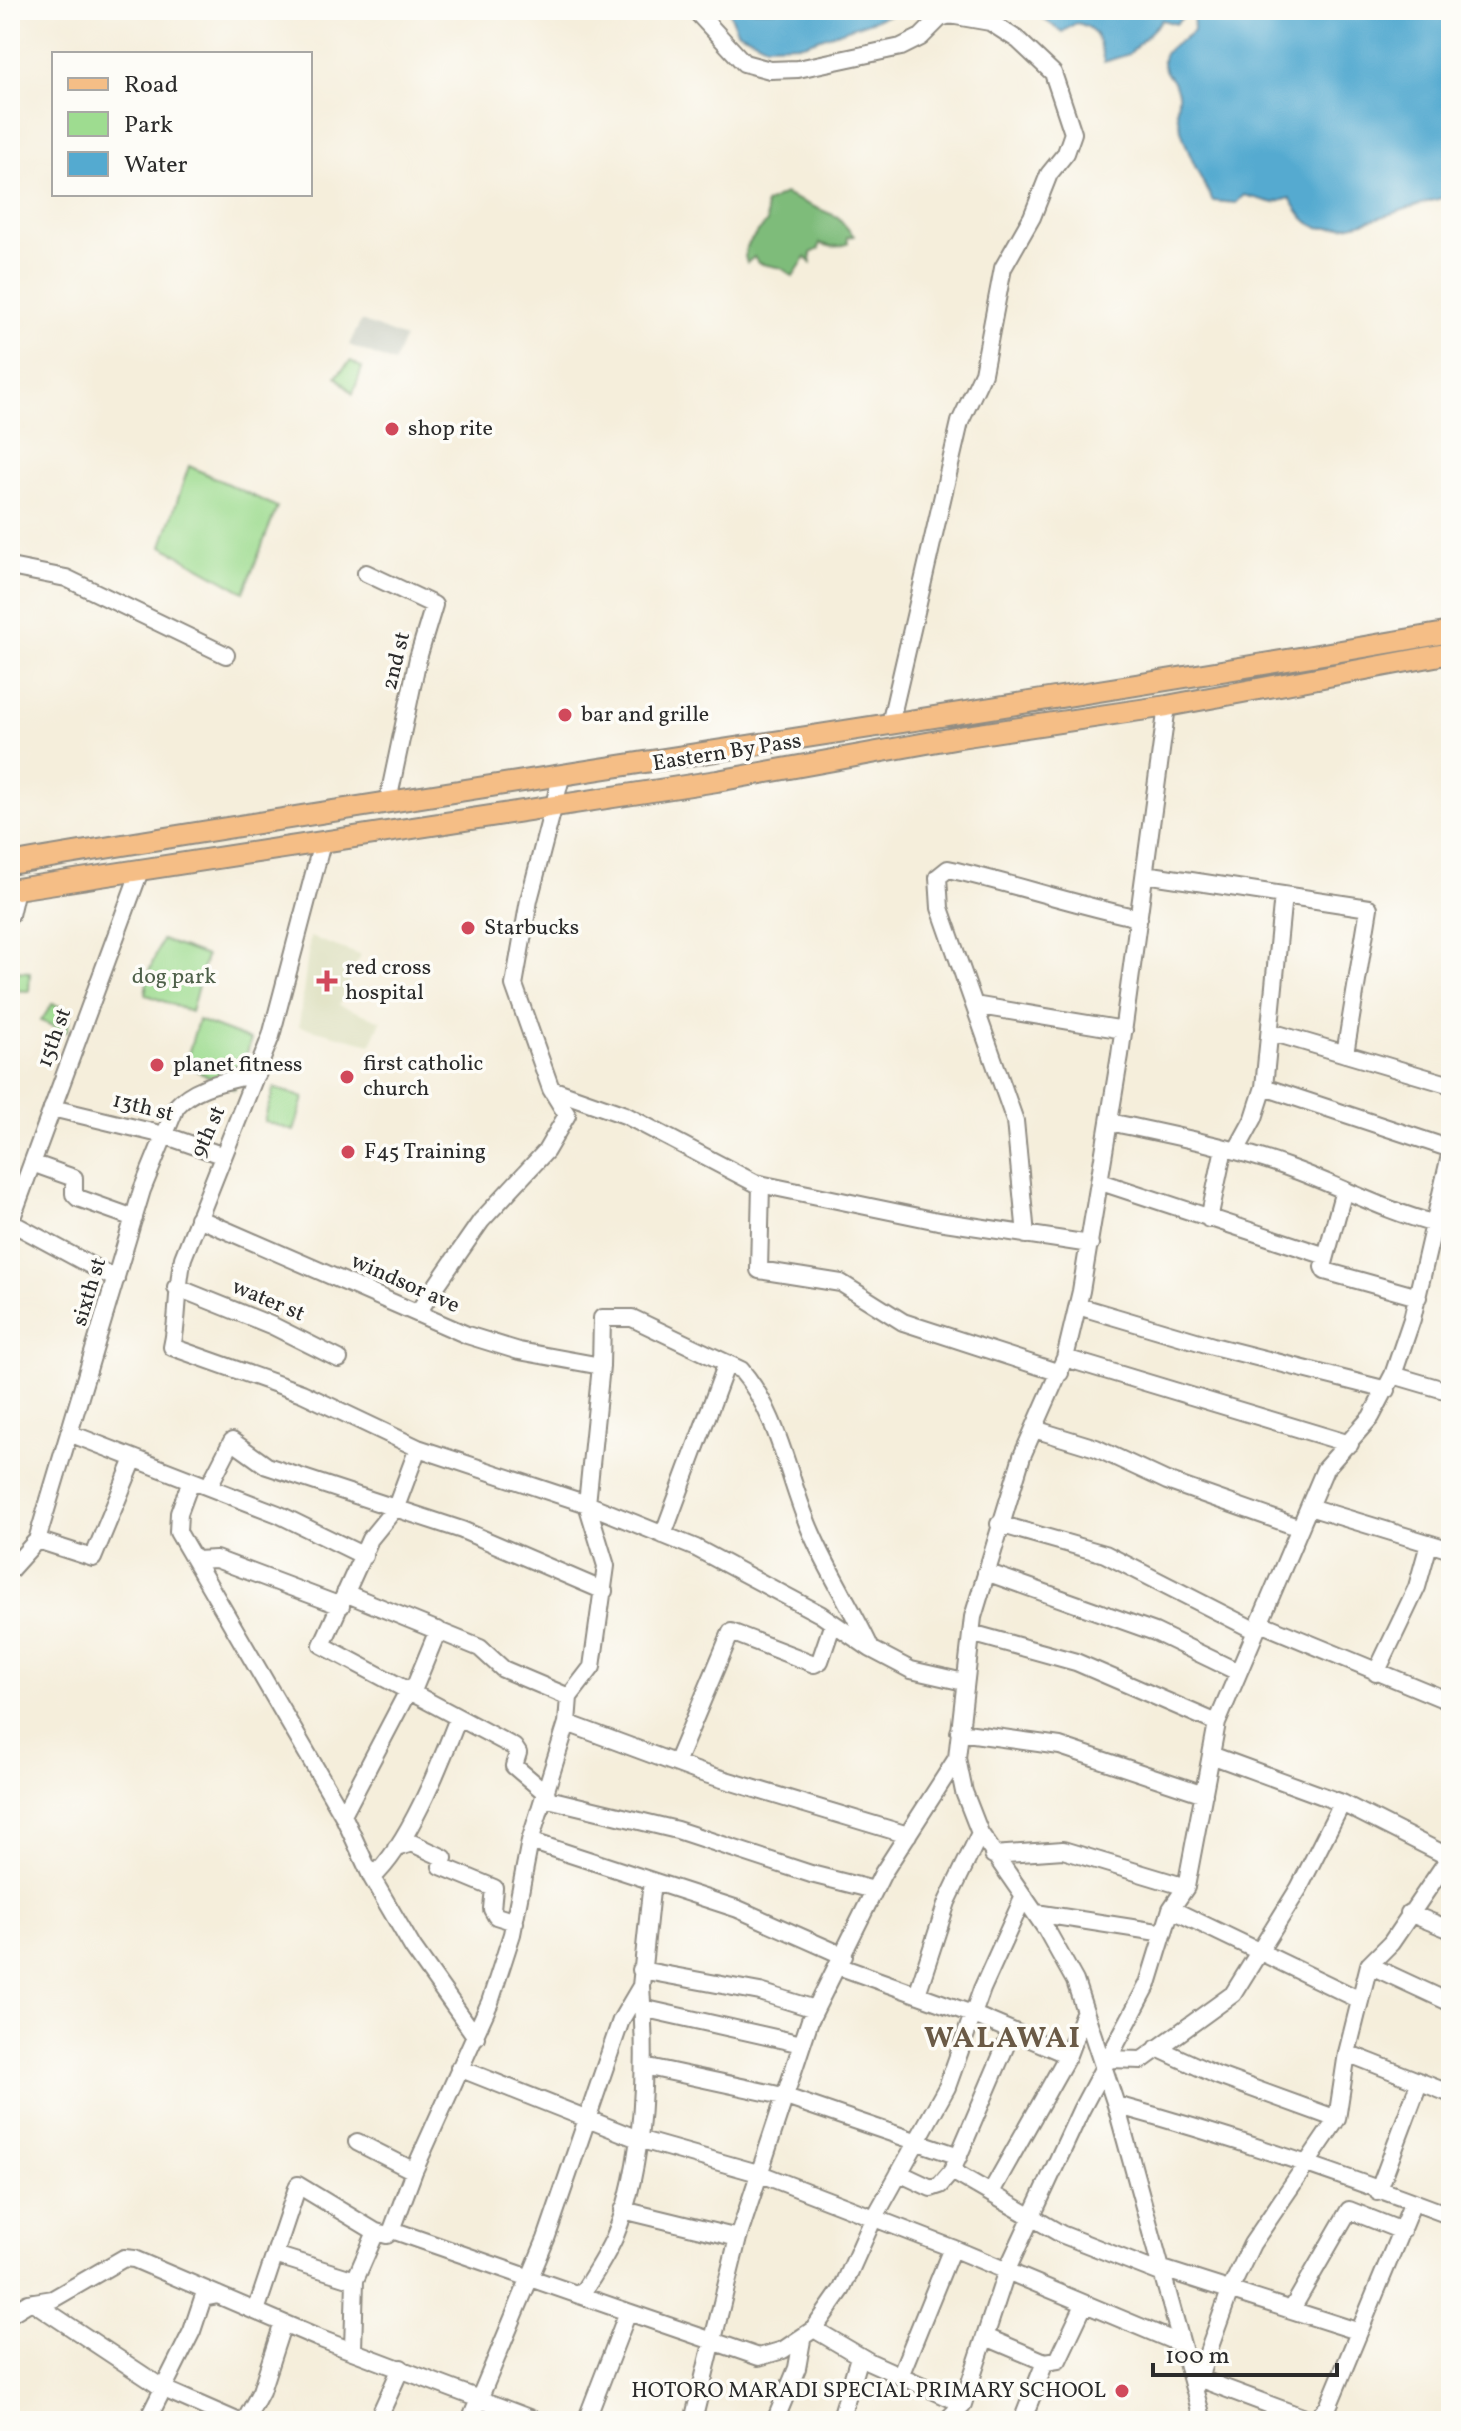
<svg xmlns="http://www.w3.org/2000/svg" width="1461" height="2431" viewBox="0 0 1461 2431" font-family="Vollkorn,serif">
<rect width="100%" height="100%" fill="#fdfcf7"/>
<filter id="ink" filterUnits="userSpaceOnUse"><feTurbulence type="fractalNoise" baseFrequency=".0125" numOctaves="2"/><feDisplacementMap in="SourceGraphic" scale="16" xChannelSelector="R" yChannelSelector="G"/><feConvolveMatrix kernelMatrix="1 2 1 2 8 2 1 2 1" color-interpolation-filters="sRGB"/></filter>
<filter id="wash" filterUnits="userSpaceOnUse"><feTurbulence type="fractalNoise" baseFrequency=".006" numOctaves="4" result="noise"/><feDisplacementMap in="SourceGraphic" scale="32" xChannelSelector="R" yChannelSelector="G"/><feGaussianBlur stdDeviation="1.8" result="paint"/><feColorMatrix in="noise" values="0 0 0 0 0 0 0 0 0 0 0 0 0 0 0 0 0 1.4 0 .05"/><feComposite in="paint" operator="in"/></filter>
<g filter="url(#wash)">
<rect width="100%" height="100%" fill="#f5eedb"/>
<path fill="#dbdebc" d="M 310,937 L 360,955 L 339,1005 L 381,1021 L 371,1044 L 299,1026 Z"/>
<path fill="#c1c6b9" d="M 361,321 L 404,338 L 394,363 L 349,345 Z"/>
<path fill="#9edc90" stroke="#64845e" stroke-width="2" d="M 351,361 L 362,368 L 353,394 L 336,376 Z
M 189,466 L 277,507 L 244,592 L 162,546 Z
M 162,940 L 206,956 L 191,1012 L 145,994 L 149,971 Z
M 10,971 L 30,972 L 29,991 L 10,990 Z
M 52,1004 L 71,1010 L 67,1032 L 41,1021 Z
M 198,1020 L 251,1040 L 234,1089 L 185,1065 Z
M 274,1088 L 304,1098 L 294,1131 L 264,1121 Z"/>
<path fill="#7ebc7a" stroke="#547452" stroke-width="2" d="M 784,194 L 838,217 L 854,236 L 847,237 L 848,243 C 838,249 829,247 820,243 L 819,249 L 811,253 L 811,263 L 806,257 L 793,276 L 781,268 L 758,263 L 754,257 L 747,263 C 739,247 757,235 767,222 L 765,204 Z"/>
<path fill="#54aad0" stroke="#406a7e" stroke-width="2" d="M 729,10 L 897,10 L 898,12 L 803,44 L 766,45 L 737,31 Z
M 1031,10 L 1181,10 L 1183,17 L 1176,24 L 1162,20 L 1129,54 L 1104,62 C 1099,42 1099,27 1076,23 L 1062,32 Z
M 1193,10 L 1451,10 L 1451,196 C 1420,201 1341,237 1315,226 C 1303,221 1297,209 1290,198 L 1274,203 L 1244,195 L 1236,203 L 1213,201 C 1199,176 1181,140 1177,112 C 1176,106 1179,99 1178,93 C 1176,81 1161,72 1163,59 C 1166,45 1185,41 1194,30 Z"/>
</g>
<g filter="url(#ink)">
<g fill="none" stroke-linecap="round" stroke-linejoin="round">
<defs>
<path id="minor" d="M 695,10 L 744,63 L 770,70 L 798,69 L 901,47 L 921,37 L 940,18 L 950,15 L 990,22 L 1018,40 L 1053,73 L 1073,133 L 1066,153 L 1049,174 L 1032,217 L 1003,268 L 983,373 L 960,422 L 890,724
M 10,567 L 66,578 L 226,655
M 366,573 L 434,605 L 418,658 L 388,801
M 1167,706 L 1120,1055 L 1081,1291 L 1065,1358 L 1022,1456 L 973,1617 L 957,1758 L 964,1792 L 980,1833 L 1046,1929 L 1075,1981 L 1116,2105 L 1203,2421
M 322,843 L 271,1036 L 183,1258 C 176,1288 179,1317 172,1347 L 302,1393 L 418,1448 L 587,1504 L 696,1548 L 820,1614 L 871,1649 L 911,1670 L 964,1682
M 1145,874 L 1369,908 L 1345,1054
M 10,915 L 16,889
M 974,1005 L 1124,1030
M 1271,1032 L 1451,1085
M 1264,1087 L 1451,1149
M 551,1089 L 625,1115 L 755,1183 L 938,1221 L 1090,1244
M 52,1108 L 164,1135 L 221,1155
M 1110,1122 C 1169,1135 1230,1146 1287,1167 C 1338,1185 1384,1211 1436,1224
M 1236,1151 L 1254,1118 L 1264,1087 L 1283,895
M 32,1163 L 74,1178 L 74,1194 L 78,1198 L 134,1218
M 1101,1182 L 1326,1256
M 761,1184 L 759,1270 L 841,1283 L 903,1322 L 1060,1373
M 1344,1190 L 1323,1267 L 1325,1271 L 1418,1297
M 198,1218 L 467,1335 L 519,1351 L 601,1366
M 1209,1219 L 1224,1148
M 10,1222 L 116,1279
M 10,1223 L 141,868
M 1026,1235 L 1015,1121 L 940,908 L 938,877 L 948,869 C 1012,883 1075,905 1139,918
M 176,1287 L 273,1326 L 339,1359
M 1078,1306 L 1213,1346 L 1387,1390
M 418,1312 L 481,1221 L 546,1151 L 567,1115 L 551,1089 L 514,985 L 529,900 L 562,774
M 1065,1358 L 1350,1444
M 1393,1375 L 1451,1392
M 1034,1429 L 1096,1448 L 1167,1481 L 1300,1528
M 69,1433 L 278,1514 L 364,1556
M 418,1448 L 396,1507 L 370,1539 L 322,1645 L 514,1747 L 518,1753 L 514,1766 L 547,1794
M 190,1483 L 179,1513 L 178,1532 L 343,1815 L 372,1878 L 413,1948 L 476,2037
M 209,1486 L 232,1441 L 267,1466 L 462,1530 L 604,1591
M 1309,1507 L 1451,1550
M 999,1524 L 1105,1554 L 1256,1631
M 663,1535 L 727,1363
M 37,1540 L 93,1558 L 134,1459
M 195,1560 L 216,1559 L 341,1606
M 10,1570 L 37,1540 L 142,1190 L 176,1107 C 196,1084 230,1081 258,1073
M 986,1572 L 1155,1632 L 1238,1672
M 345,1593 L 480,1648 L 503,1669 L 569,1697
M 1260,1623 L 1451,1702
M 971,1633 L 1076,1662 L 1217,1723
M 1376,1673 L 1417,1587 L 1429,1544
M 567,1723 L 699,1772 L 908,1835
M 959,1732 L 1060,1746 L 1204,1794
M 1211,1755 L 1342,1803 L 1449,1857
M 676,1763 L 731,1632 L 814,1664 L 820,1661 L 833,1623
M 544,1798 L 677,1830 L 811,1874 L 874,1890
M 343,1815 L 409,1689 L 415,1686 L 438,1630
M 530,1841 L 738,1909 L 844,1956
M 396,1848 L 412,1843 L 444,1858 L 441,1866 L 494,1888 L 492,1909 L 496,1916 L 515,1922
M 993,1855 L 1063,1850 L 1186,1887
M 372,1878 C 408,1846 440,1765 458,1718
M 1171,1909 L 1360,2000
M 1036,1913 L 1164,1933
M 1409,1913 L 1451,1930
M 1369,1965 L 1451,2003
M 838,1966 L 972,2014 L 1068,2055
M 641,1970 L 760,1992 L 815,2009
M 917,1994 L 947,1902 L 980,1833
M 642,2008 L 802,2044
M 1157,2048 L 1216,2075 L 1337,2119
M 1347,2053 L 1451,2094
M 1108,2059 L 1142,2060 L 1233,1994 L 1299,1888 L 1342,1803
M 644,2066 L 783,2096 L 959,2156
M 459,2068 L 638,2139 L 758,2173 L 952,2248 L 1181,2344
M 1116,2105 C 1230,2136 1340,2174 1451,2216
M 357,2142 L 414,2171
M 952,2171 L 1061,2234 L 1163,2274
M 899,2173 L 931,2188 L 940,2185 L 952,2171 L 1012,2031
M 991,2192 L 1068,2055 L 1083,2015
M 1378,2192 L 1419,2083
M 623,2210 L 738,2238
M 392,2230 L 628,2312 L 586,2421
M 275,2255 L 355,2280
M 1163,2269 L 1357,2331
M 581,2295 C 593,2276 606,2257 615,2236 C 645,2163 647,2064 641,1986
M 33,2302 L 164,2389 L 237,2421
M 1292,2309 L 1349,2210 L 1402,2231
M 256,2311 L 298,2185 L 376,2232 L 387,2235 L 392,2230 L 414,2171 L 490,2002 L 512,1934 L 530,1841 L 567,1723 L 569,1697 L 592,1667 L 606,1566 L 587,1504 L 601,1366 L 602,1318 L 632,1318 L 741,1370 C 780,1415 788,1481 812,1534 C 829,1573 853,1610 871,1649
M 628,2312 L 759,2357 L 783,2350 L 814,2329 L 842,2289 L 871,2224 L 947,2087 L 982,1989 L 1024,1896
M 10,2314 L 28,2303 L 53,2299 L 124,2258 L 134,2259 L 318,2338 L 537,2421
M 814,2329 L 870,2362 L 963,2404
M 986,2337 L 1045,2362 L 1022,2421
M 353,2349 L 355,2280 L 376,2232
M 1045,2362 L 1058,2360 L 1084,2305
M 900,2376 L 952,2248
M 1198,2378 L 1313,2421
M 1196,2386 L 1231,2288 L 1252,2244 L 1337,2119 L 1347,2053 L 1369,1965 L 1391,1943 L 1451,1855
M 147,2421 L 192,2331 L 203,2298 L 218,2295
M 245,2421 L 261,2391 L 283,2323
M 377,2421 L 401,2368
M 470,2421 L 546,2239 L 621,2020 L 641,1986 L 652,1881
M 693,2421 L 738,2238 L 810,2020 L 883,1873 L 957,1758
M 775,2421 L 797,2368 L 802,2340
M 840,2421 L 859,2357
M 946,2421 L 963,2404 L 1007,2270 L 1081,2110 L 1148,1984 L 1171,1909 L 1186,1887 L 1217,1723 L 1325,1469 L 1371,1417 L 1393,1375 L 1412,1319 L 1451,1151
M 1314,2421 L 1328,2407 L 1413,2202"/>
<path id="major" d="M 10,864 C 490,782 972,716 1451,632
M 10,890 L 717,781 L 960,737 L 1167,706 L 1451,653"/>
</defs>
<use href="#minor" stroke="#908c83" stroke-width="20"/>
<use href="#major" stroke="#908c83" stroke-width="24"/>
<use href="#minor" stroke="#fff" stroke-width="16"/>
<use href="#major" stroke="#f5be86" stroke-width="20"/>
</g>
</g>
<g fill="#d1495b" stroke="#fdfcf7" stroke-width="3">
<circle cx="392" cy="429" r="8"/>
<circle cx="565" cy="715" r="8"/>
<circle cx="468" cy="928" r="8"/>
<path d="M323 969h8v8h8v8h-8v8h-8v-8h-8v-8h8z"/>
<circle cx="157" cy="1065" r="8"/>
<circle cx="347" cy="1077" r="8"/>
<circle cx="348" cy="1152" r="8"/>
<circle cx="1122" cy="2391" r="8"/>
</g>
<g text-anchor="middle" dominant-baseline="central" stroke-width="7" stroke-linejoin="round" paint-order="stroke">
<g font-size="22" fill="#2b2b2b" stroke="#fdfcf7" text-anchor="start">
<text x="408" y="429">shop rite</text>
<text x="581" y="715">bar and grille</text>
<text x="484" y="928">Starbucks</text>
<text x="345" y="968">red cross<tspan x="345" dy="25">hospital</tspan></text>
<text x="363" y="1064">first catholic<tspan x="363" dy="25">church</tspan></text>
<text x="173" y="1065">planet fitness</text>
<text x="364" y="1152">F45 Training</text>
<text x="1106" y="2391" text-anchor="end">HOTORO MARADI SPECIAL PRIMARY SCHOOL</text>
</g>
<g font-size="22" fill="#2b2b2b" stroke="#fdfcf7">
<text transform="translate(397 661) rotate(-76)">2nd st</text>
<text transform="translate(727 753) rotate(-9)">Eastern By Pass</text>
<text transform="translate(55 1038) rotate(-70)">15th st</text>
<text transform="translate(143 1108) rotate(14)">13th st</text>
<text transform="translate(209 1132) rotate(-66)">9th st</text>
<text transform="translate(405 1284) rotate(24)">windsor ave</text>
<text transform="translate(90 1292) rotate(-73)">sixth st</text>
<text transform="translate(268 1301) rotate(23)">water st</text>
</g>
<g font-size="22" fill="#4e6049" stroke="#fdfcf7">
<text x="174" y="977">dog park</text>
</g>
<g font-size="30" font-weight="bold" letter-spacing="2" fill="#6a5a46" stroke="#fdfcf7">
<text x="1003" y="2039">WALAWAI</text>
</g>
</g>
<rect width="1461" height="2431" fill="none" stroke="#fdfcf7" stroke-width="40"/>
<rect x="52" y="52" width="260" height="144" fill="#fdfcf7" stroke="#a9a8a5" stroke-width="2"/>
<rect x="68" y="78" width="40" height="12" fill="#f5be86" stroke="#a9a8a5" stroke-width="2"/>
<text x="124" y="92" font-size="24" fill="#2b2b2b">Road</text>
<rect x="68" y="112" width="40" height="24" fill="#9edc90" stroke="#a9a8a5" stroke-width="2"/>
<text x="124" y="132" font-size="24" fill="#2b2b2b">Park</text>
<rect x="68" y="152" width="40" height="24" fill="#54aad0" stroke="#a9a8a5" stroke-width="2"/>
<text x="124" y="172" font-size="24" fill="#2b2b2b">Water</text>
<path d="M1153 2363v12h184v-12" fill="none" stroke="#2b2b2b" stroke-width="4"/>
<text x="1165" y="2363" font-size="24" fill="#2b2b2b" stroke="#fdfcf7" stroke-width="6" paint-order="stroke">100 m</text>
</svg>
